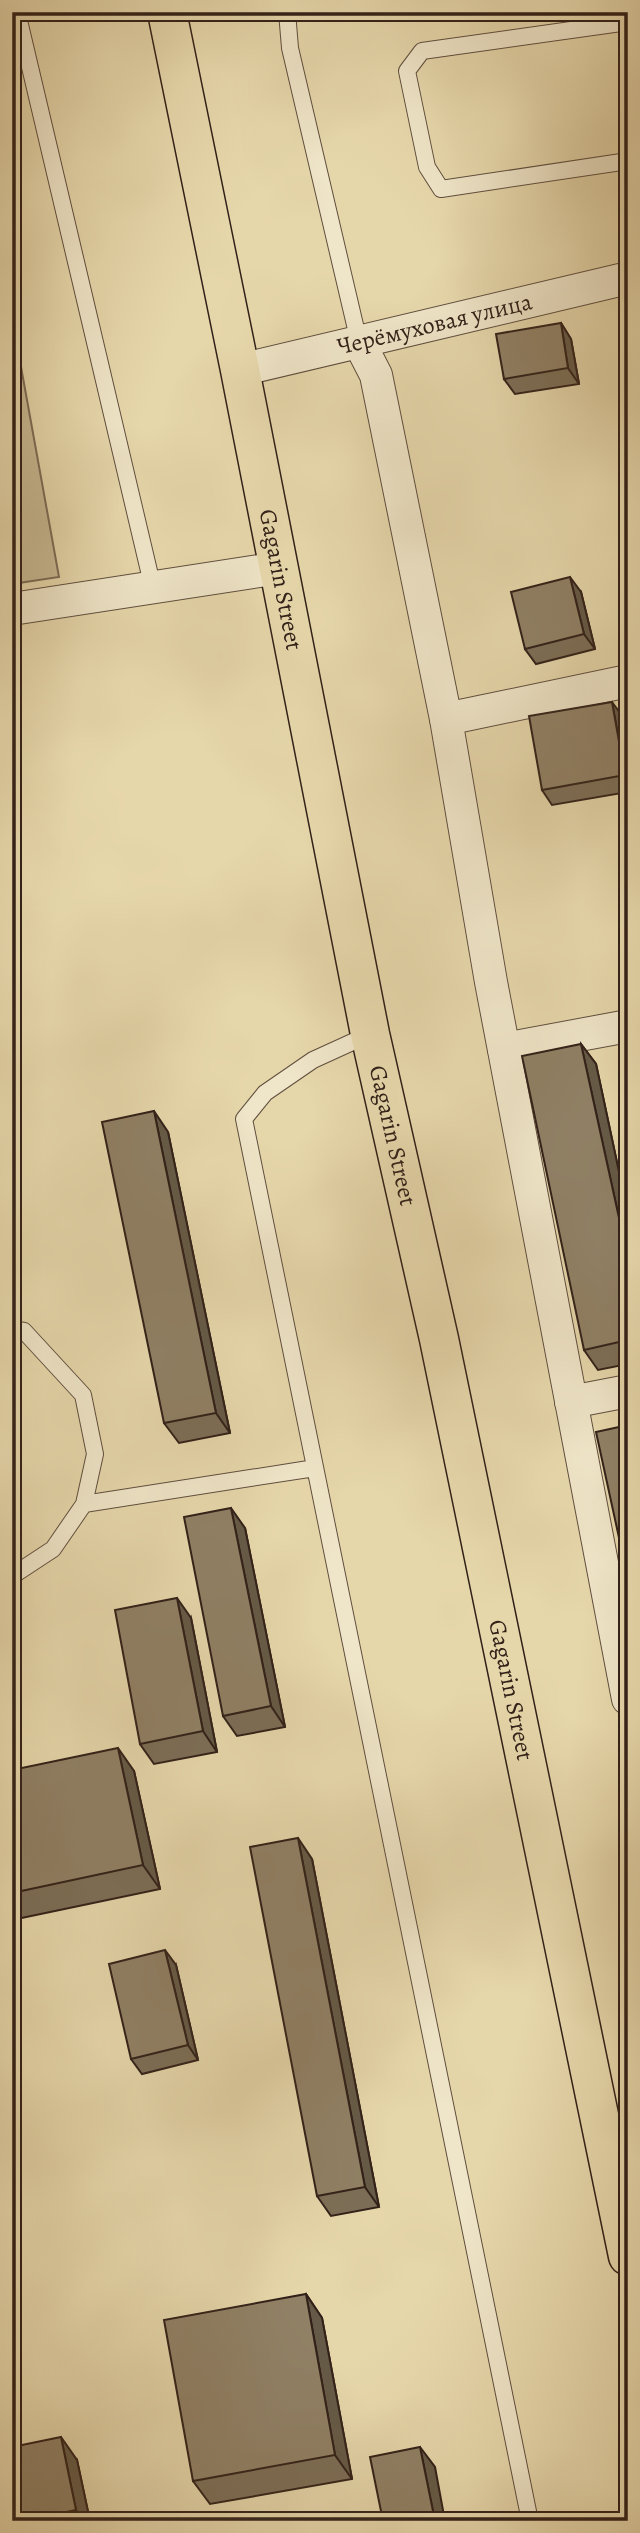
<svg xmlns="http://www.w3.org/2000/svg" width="640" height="2533" viewBox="0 0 640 2533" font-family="Alegreya,serif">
<rect width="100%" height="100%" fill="#e6d7ab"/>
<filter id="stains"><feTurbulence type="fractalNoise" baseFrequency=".00286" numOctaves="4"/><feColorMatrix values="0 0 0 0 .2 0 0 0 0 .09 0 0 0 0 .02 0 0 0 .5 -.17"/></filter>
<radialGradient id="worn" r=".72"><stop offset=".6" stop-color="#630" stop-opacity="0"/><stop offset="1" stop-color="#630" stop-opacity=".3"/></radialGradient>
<path fill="#c7b892" stroke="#7c6c56" stroke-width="2" d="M 12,317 L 59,577 L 12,584 Z"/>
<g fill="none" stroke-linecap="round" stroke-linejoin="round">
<defs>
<path id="lane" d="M 17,12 L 153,588
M 287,12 L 290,48 L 359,342
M 628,22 L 422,51 L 407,71 L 427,167 L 441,189 L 628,161
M 370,1034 L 313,1060 L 265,1093 L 244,1119 L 530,2521
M 12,1329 L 24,1331 L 83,1395 L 95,1454 L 84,1504 L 53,1549 L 12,1576
M 84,1504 L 315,1468"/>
<g id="street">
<path d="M 359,342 L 376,375 L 446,719 L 491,982 L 628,1699"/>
<path id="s1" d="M 240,370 L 628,278"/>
<path d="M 12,609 L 279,568"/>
<path d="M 446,719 L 628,681"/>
<path d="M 504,1049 L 628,1026"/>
<path d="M 571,1402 L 628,1391"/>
</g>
<g id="primary">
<path id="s2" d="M 167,12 L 240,370 L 370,1034 L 439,1339 L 628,2256"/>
</g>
</defs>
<use href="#lane" stroke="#5f4e3e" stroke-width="18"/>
<use href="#street" stroke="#5f4e3e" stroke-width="34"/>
<use href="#primary" stroke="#322119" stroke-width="41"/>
<use href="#lane" stroke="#efe5c8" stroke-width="16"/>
<use href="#street" stroke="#efe5c8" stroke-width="32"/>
<use href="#primary" stroke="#e6d7ab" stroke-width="38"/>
</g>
<path fill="#7c6e57" stroke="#322119" stroke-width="2" d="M 561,323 L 571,339 L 579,384 L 515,394 L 504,379 Z
M 581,592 L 595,649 L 536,664 L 525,649 Z
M 623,717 L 628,744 L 628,792 L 552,805 L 542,790 Z
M 581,1044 L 596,1064 L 628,1214 L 628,1364 L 598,1370 L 584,1350 Z
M 168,1132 L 230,1433 L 179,1443 L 164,1423 Z
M 245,1528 L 285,1727 L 237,1736 L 223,1716 Z
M 191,1618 L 217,1752 L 154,1764 L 140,1744 Z
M 12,1770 L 134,1771 L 160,1889 L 12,1920 Z
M 312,1859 L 379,2207 L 331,2216 L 317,2196 Z
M 176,1965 L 198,2060 L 142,2074 L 131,2059 Z
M 306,2294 L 322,2318 L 352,2479 L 210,2504 L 193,2481 Z
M 77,2460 L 90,2521 L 12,2521 Z"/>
<path fill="#655a47" stroke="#322119" stroke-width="2" d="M 561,323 L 571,339 L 579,384 L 568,368 Z
M 570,577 L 581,592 L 595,649 L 584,634 Z
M 612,702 L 623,717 L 628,744 L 628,779 L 625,775 Z
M 581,1044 L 596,1064 L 628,1214 L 628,1259 Z
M 154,1111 L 168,1132 L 230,1433 L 216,1413 Z
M 231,1508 L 245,1528 L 285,1727 L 271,1706 Z
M 177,1598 L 191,1618 L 217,1752 L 203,1731 Z
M 118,1748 L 134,1771 L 160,1889 L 143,1865 Z
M 298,1838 L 312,1859 L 379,2207 L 365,2187 Z
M 165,1950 L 176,1965 L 198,2060 L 188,2045 Z
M 306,2294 L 322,2318 L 352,2479 L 335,2455 Z
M 61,2437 L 77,2460 L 90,2521 L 84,2521 L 76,2510 Z
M 420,2447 L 435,2467 L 445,2521 L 435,2521 Z"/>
<path fill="#908065" stroke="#322119" stroke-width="2" d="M 561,323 L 568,368 L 504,379 L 496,334 Z
M 570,577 L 584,634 L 525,649 L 511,592 Z
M 612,702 L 625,775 L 542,790 L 529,716 Z
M 581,1044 L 628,1259 L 628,1340 L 584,1350 L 522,1056 Z
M 154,1111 L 216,1413 L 164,1423 L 102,1122 Z
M 628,1425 L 628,1579 L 596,1432 Z
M 231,1508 L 271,1706 L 223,1716 L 184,1517 Z
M 177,1598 L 203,1731 L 140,1744 L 115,1610 Z
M 118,1748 L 143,1865 L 12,1893 L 12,1770 Z
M 298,1838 L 365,2187 L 317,2196 L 250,1847 Z
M 165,1950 L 188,2045 L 131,2059 L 109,1964 Z
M 306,2294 L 335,2455 L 193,2481 L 164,2320 Z
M 61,2437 L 76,2510 L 23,2521 L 12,2521 L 12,2447 Z
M 420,2447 L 435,2521 L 383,2521 L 370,2457 Z"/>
<g text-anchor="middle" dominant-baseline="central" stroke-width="7" stroke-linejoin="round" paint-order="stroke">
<g font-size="24" fill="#322119" stroke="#efe5c8">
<text stroke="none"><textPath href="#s1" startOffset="200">Черёмуховая улица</textPath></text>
<text stroke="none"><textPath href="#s2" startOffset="579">Gagarin Street</textPath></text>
<text stroke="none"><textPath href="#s2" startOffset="1146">Gagarin Street</textPath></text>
<text stroke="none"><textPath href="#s2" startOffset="1713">Gagarin Street</textPath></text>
</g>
</g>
<rect width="640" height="2533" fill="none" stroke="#e6d7ab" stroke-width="42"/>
<rect x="14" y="14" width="612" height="2505" fill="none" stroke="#322119" stroke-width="3.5"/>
<rect x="21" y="21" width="598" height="2491" fill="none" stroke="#322119" stroke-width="2"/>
<rect width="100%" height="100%" filter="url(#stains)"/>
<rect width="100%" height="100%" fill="url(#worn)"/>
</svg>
